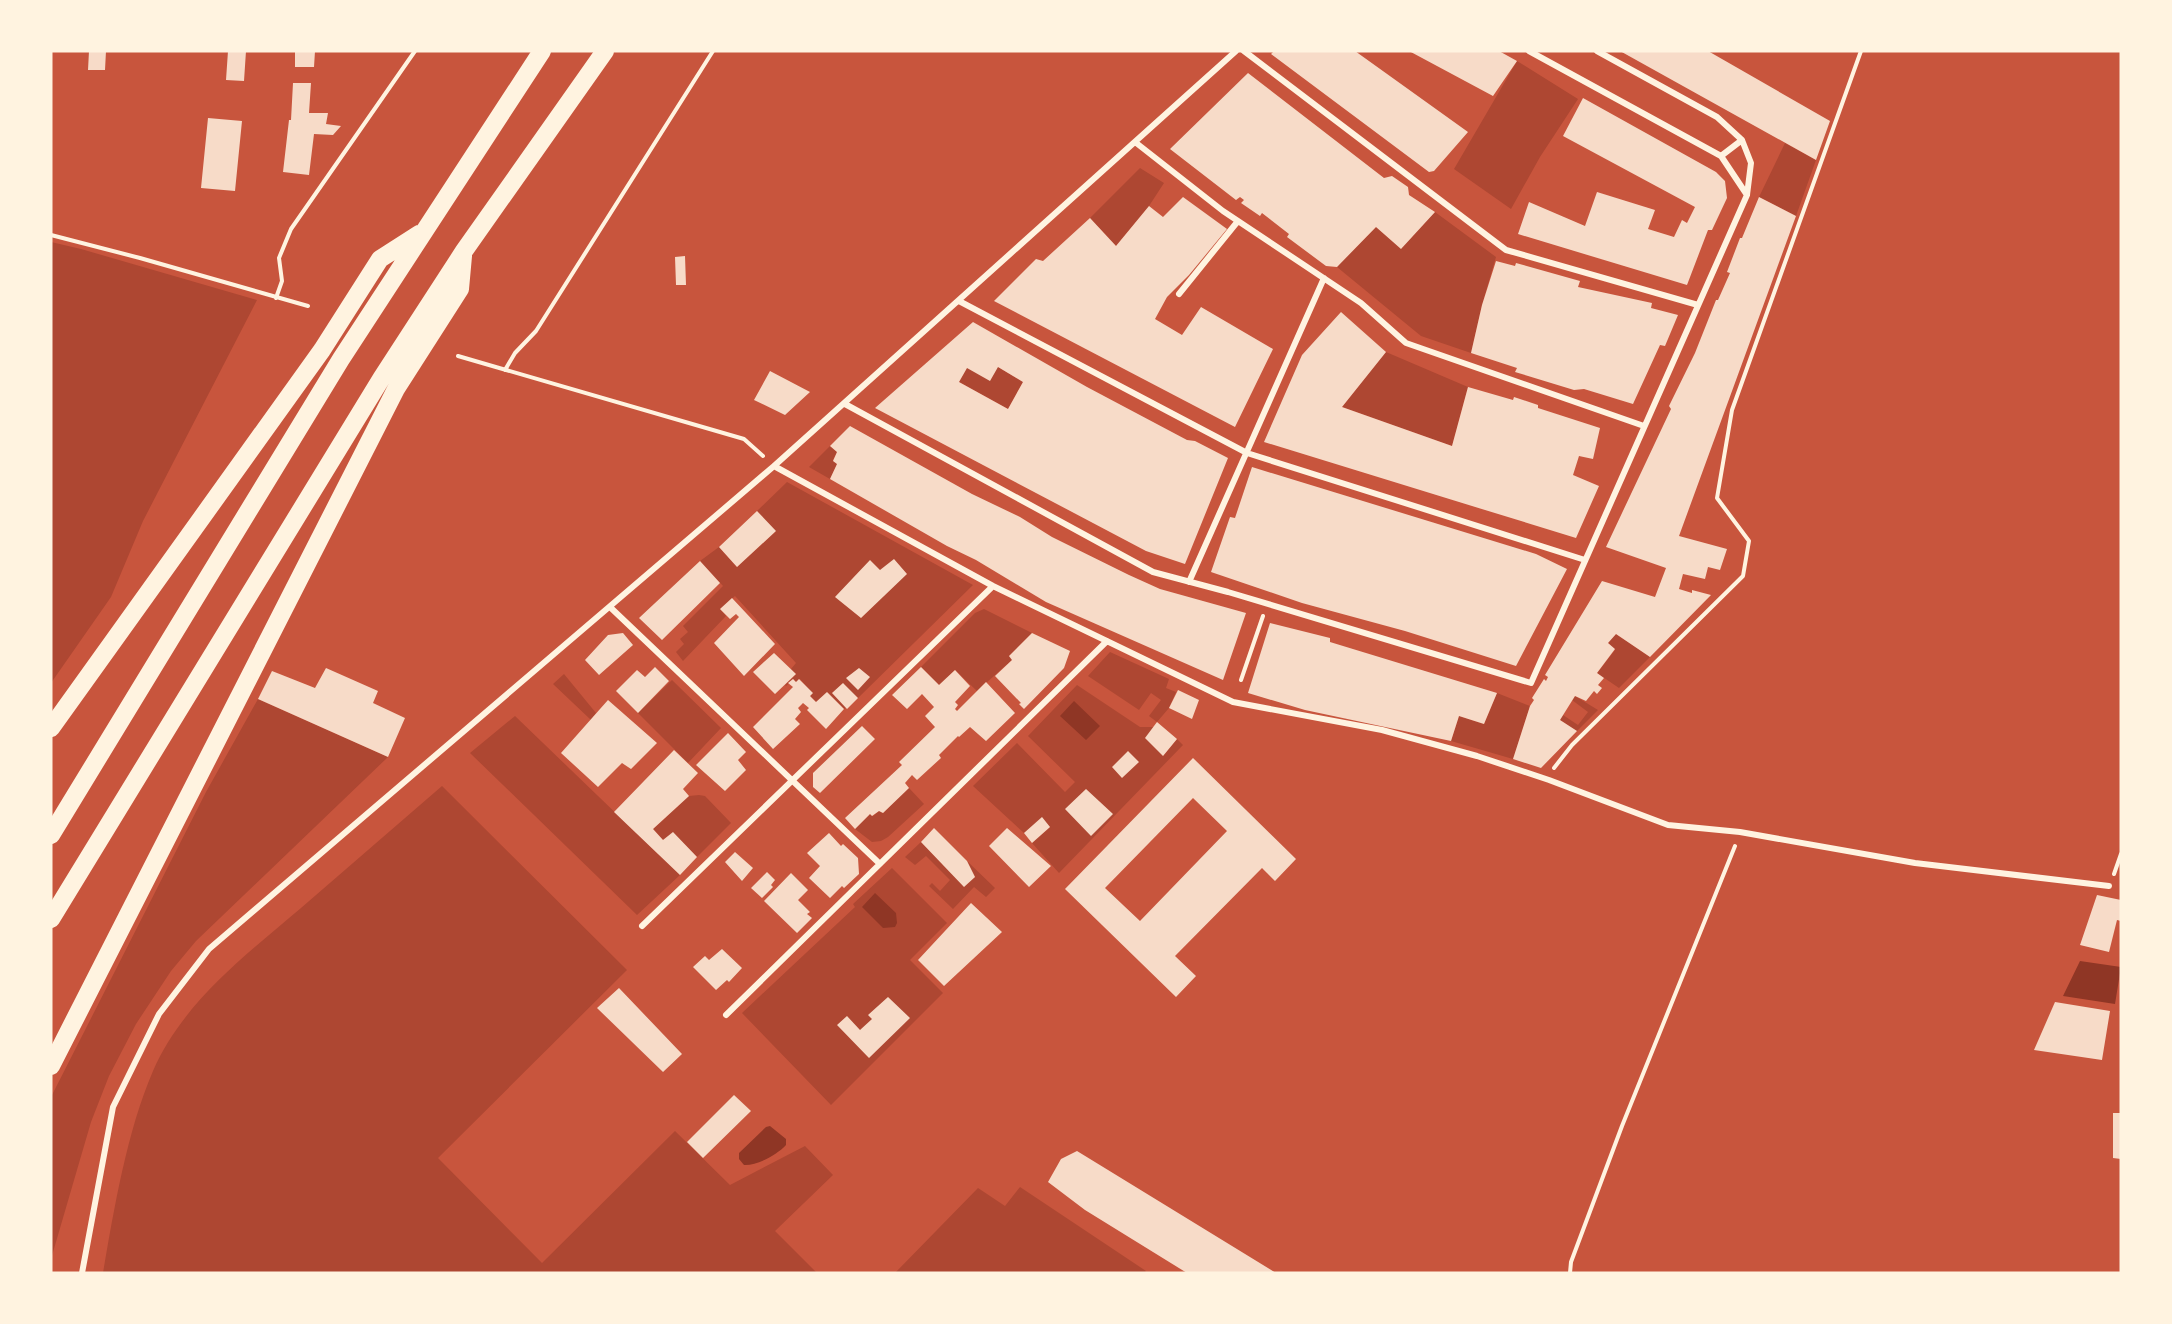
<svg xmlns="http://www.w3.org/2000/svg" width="2172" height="1324" viewBox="0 0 2172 1324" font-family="Manrope,sans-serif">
<rect width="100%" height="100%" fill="#c8553d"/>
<path fill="#ae4732" d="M 1517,61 L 1578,99 L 1540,157 L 1511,209 L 1454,169 Z
M 1785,143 L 1816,160 L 1796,216 L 1759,197 Z
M 1140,168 L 1164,183 L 1149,206 L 1116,246 L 1090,218 Z
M 1435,212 L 1496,257 L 1482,305 L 1471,353 L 1421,336 L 1337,267 L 1376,227 L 1401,248 Z
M 51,242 L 81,249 L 257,300 L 143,521 L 111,597 L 51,683 Z
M 1386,352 L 1468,387 L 1452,446 L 1342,407 Z
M 998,367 L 1023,382 L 1008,409 L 959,382 L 967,368 Z
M 830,446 L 837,452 L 833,460 L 837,464 L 830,479 L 809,467 Z
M 787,482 L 973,585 L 858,698 L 843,684 L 832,693 L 846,708 L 844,709 L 828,693 L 816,702 L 810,696 L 812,693 L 800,679 L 796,682 L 793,679 L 786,686 L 785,685 L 796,674 L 791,669 L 796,663 L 735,596 L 720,609 L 726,616 L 683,661 L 676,652 L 684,644 L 680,639 L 688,632 L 683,626 L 723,586 L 700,561 L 719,547 L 737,567 L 775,532 L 757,511 Z
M 984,609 L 1032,633 L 1009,656 L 1012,660 L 977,691 L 955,670 L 939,685 L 921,667 L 975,613 Z
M 1616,634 L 1650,657 L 1619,688 L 1597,673 L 1615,650 L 1608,643 Z
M 1110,652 L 1169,679 L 1166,688 L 1176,692 L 1169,708 L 1157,722 L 1149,716 L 1161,700 L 1151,693 L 1139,710 L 1088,676 Z
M 564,674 L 596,713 L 591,720 L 553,684 Z
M 672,680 L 721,728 L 688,763 L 638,713 Z
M 1077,685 L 1140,727 L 1153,727 L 1163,756 L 1177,739 L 1183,745 L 1059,873 L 1032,843 L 1050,827 L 1042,818 L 1024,833 L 973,786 L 1017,743 L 1065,792 L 1075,782 L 1028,736 Z
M 1497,693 L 1530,706 L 1513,759 L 1451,741 L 1459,716 L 1484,724 Z
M 1575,696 L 1598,710 L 1577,731 L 1560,720 L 1563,715 L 1578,725 L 1588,712 L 1572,700 Z
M 258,699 L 388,757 L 196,941 L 171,971 L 136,1024 L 109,1076 L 91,1122 L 51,1259 L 51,1097 L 206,792 Z
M 515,716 L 680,875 L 637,915 L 470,753 Z
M 442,786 L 627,970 L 438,1158 L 542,1263 L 675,1131 L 730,1185 L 805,1146 L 833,1175 L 775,1231 L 817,1273 L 103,1273 C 114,1209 127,1131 153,1071 C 183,1002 246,955 301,908 C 348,867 395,827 442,786 Z
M 909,788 L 924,804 L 888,837 L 881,841 L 872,842 L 855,829 L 870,814 L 873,816 L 879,811 L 883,813 Z
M 699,795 L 705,796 L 731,823 L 697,857 L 673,833 L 663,840 L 653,829 L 689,796 Z
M 921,842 L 964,886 L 975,877 L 967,861 L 995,888 L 986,897 L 974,887 L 953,909 L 929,886 L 932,883 L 940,891 L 950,880 L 926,856 L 915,865 L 905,857 Z
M 892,868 L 947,923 L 910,960 L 943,993 L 831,1105 L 742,1013 L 855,907 L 853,904 Z
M 1020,1187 L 1146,1271 L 1144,1273 L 895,1273 L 978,1188 L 1005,1206 Z"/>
<path fill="#8f3625" d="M 1074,701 L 1100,726 L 1086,740 L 1060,716 Z
M 875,893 L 896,913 L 897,923 L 895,927 L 883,928 L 862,907 Z
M 2080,961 L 2121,967 L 2115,1004 L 2063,996 Z
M 770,1126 L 786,1139 L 786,1145 C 777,1155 756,1166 744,1165 L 739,1159 L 739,1153 L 766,1127 Z"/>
<path fill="#f7dbc8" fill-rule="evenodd" d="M 89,51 L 106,51 L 105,70 L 88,70 Z
M 228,51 L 246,51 L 244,81 L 226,80 Z
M 295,51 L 315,51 L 314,67 L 295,67 Z
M 1274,51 L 1355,51 L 1468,132 L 1434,171 L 1429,172 L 1271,54 Z
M 1409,51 L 1499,51 L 1517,61 L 1493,96 Z
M 1620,51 L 1708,51 L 1830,121 L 1816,160 Z
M 1248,73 L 1384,178 L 1392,176 L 1408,187 L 1409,195 L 1435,212 L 1401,249 L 1376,227 L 1337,267 L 1326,266 L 1287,237 L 1289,234 L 1262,213 L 1260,216 L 1241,203 L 1244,200 L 1240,197 L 1236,200 L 1170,149 Z
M 293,83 L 311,83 L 309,113 L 328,113 L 326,124 L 341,126 L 333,135 L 314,134 L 309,175 L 283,172 L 289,120 L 291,120 Z
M 1583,98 L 1716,172 L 1725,181 L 1727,198 L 1712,230 L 1708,230 L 1687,285 L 1518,234 L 1529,202 L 1585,226 L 1597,192 L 1655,210 L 1648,229 L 1674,237 L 1682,220 L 1687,223 L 1695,207 L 1563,136 Z
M 208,118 L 242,121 L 235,191 L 201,188 Z
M 1183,197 L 1227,229 L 1189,275 L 1167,297 L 1155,319 L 1182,335 L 1201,307 L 1273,349 L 1235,427 L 994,301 L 1036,259 L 1043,261 L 1090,218 L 1116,246 L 1149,206 L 1163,217 Z
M 1759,197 L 1796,216 L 1679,536 L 1727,549 L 1720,570 L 1708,567 L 1705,579 L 1683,574 L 1679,589 L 1692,593 L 1692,590 L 1711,595 L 1650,657 L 1616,634 L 1608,643 L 1615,649 L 1597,673 L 1604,678 L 1598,685 L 1602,688 L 1597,694 L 1594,691 L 1586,701 L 1575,696 L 1560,720 L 1577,731 L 1541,768 L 1513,759 L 1530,706 L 1534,700 L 1532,698 L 1544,679 L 1546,681 L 1548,677 L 1545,675 L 1602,581 L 1655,597 L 1666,568 L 1606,547 L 1671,409 L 1669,406 L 1695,353 L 1716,300 L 1718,300 L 1730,273 L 1727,272 L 1740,238 L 1742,238 Z
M 685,256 L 686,285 L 676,285 L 675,257 Z
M 1496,261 L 1515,266 L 1516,263 L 1580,281 L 1578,287 L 1652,303 L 1651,308 L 1678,315 L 1665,346 L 1660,345 L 1633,404 L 1584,389 L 1574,390 L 1515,372 L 1517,368 L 1471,353 L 1482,305 Z
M 1341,312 L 1386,352 L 1342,407 L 1452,446 L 1468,387 L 1513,400 L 1514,397 L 1538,405 L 1538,408 L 1600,428 L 1593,459 L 1579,456 L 1573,475 L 1599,486 L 1576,538 L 1264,442 L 1302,355 Z
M 973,322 L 1087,387 L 1187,440 L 1195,441 L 1228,458 L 1185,564 L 1146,551 L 875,408 ZM 998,367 L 1023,382 L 1008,409 L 959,382 L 967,368 L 990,381 Z
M 770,371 L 810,392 L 785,415 L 754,400 Z
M 850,426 L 972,494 L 1020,517 L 1052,537 L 1129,575 L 1160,589 L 1246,613 L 1223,680 L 1046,602 L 976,560 L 947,546 L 830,479 L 837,464 L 833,461 L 837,452 L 830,446 Z
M 1252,467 L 1536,554 L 1567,569 L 1516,666 L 1405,631 L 1302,603 L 1211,572 L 1230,517 L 1235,518 Z
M 757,511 L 776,531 L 737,567 L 719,547 Z
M 894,559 L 907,574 L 861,618 L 835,597 L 870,560 L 880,570 Z
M 700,561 L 720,583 L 662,640 L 639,618 Z
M 732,598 L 775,644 L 744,676 L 714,643 L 739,617 L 736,614 L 730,619 L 720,609 Z
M 1270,623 L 1330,638 L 1330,642 L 1497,693 L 1484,724 L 1459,716 L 1451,741 L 1305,710 L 1248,693 Z
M 623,633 L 633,645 L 599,675 L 585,660 L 608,635 Z
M 1032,633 L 1070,651 L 1064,668 L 1024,709 L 1019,704 L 1021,703 L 995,676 L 1012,660 L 1009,656 Z
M 774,653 L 796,674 L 775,694 L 753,672 Z
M 655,667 L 669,681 L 638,713 L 616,691 L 637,670 L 645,677 Z
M 921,667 L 939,685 L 955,670 L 970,686 L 955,702 L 958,705 L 955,709 L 957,711 L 986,682 L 1015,713 L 986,741 L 970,727 L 959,737 L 958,736 L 939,755 L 941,758 L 917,780 L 912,775 L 905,783 L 909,788 L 883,813 L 879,811 L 872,816 L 870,814 L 855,829 L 845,818 L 902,765 L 899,762 L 935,727 L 925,716 L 934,707 L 922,694 L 907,709 L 892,695 Z
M 326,668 L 378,691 L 373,703 L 405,718 L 388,757 L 258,699 L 272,671 L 315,688 Z
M 859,668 L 870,677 L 858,690 L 846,678 Z
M 793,679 L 796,682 L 799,679 L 813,693 L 810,696 L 816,702 L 827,692 L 844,709 L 826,729 L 807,710 L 809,708 L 803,703 L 798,708 L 801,712 L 795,719 L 800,724 L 773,749 L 753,727 L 793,687 L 788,683 Z
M 843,683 L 858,698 L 847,709 L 832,693 Z
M 1178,690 L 1199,700 L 1192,719 L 1169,708 Z
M 608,700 L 657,743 L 631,769 L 622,763 L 598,787 L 561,753 Z
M 1157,722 L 1177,739 L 1163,756 L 1145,738 Z
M 862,726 L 875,739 L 820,793 L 813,787 L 813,773 Z
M 728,733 L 746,752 L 738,760 L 746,770 L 725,791 L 696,765 Z
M 674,750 L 698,773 L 683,789 L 689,796 L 653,829 L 663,840 L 673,832 L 697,857 L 680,875 L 614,812 Z
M 1128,751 L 1139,762 L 1122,778 L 1112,767 Z
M 1193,758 L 1296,859 L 1275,881 L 1262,868 L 1175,956 L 1196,976 L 1176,997 L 1065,889 ZM 1193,798 L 1227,831 L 1140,921 L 1105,888 Z
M 1086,789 L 1113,814 L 1091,836 L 1065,809 Z
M 1042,817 L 1050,827 L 1032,843 L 1024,833 Z
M 934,828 L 967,861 L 975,877 L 964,887 L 921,842 Z
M 1007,828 L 1051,866 L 1029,887 L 989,846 Z
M 829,833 L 841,846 L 843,844 L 858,858 L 859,874 L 844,888 L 842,886 L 830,898 L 809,878 L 820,866 L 807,853 Z
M 735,852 L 753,868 L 742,881 L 725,862 Z
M 767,872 L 775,880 L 771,885 L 773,887 L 762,898 L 751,888 Z
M 791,873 L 808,890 L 798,900 L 810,912 L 807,914 L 812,918 L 797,933 L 764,901 Z
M 2097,895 L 2121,900 L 2121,921 L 2117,920 L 2109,952 L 2080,945 Z
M 971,903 L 1002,932 L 944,986 L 918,960 Z
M 722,949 L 742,968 L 729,982 L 727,980 L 716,990 L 693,967 L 705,956 L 709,960 Z
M 619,988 L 682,1054 L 663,1072 L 597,1008 Z
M 888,997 L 910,1018 L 869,1058 L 837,1025 L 847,1016 L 860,1030 L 872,1019 L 868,1015 Z
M 2055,1002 L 2110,1011 L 2102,1060 L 2034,1050 Z
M 734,1095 L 751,1111 L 703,1158 L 687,1142 Z
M 2113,1113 L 2121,1113 L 2121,1159 L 2113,1158 Z
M 1077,1151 L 1276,1273 L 1187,1273 L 1085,1210 L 1048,1182 L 1061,1159 Z"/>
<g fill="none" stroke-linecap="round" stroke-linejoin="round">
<path stroke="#fff3e0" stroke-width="4" d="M 51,235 L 140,258 L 308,306
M 276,298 L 282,281 L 279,258 L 291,229 L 415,51
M 458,356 L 744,439 L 763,456
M 505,370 L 515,353 L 536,331 L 713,51
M 1241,680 L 1263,616
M 1554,768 L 1572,745 L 1743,576 L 1749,541 L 1717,498 L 1732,410 L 1861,51
M 2114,874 L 2121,854
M 1570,1273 L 1571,1262 L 1622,1126 L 1735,846"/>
<path stroke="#fff3e0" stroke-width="6" d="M 1244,51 L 1506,250 L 1698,305
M 1529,51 L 1721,156 L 1747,195 L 1751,163 L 1742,140 L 1717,117 L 1597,51
M 1135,142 L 1223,211 L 1361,303 L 1406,343 L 1644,426
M 1721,156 L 1742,140
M 1179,294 L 1238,221
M 959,301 L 1247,453 L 1585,560
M 845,404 L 1153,572 L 1228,592 L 1531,683 L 1747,195
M 774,466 L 993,586 L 1233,702 L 1382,730 L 1477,756 L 1549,780 L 1668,825 L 1740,832 L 1915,863 L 2109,886
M 1189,582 L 1324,278
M 611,608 L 880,864
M 642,926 L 993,586
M 726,1015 L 1107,641
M 82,1273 L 113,1107 L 159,1014 L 209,949 L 774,466 L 1236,51"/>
<path stroke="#fff3e0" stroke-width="18" d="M 51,728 L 322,350 L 380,259 L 419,234
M 51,835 L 341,359 L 542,51
M 51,919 L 381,379 L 464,251 L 605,51
M 51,1066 L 396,389 L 460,289 L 463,256"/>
</g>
<rect width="2172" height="1324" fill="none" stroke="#fff3e0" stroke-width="105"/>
</svg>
